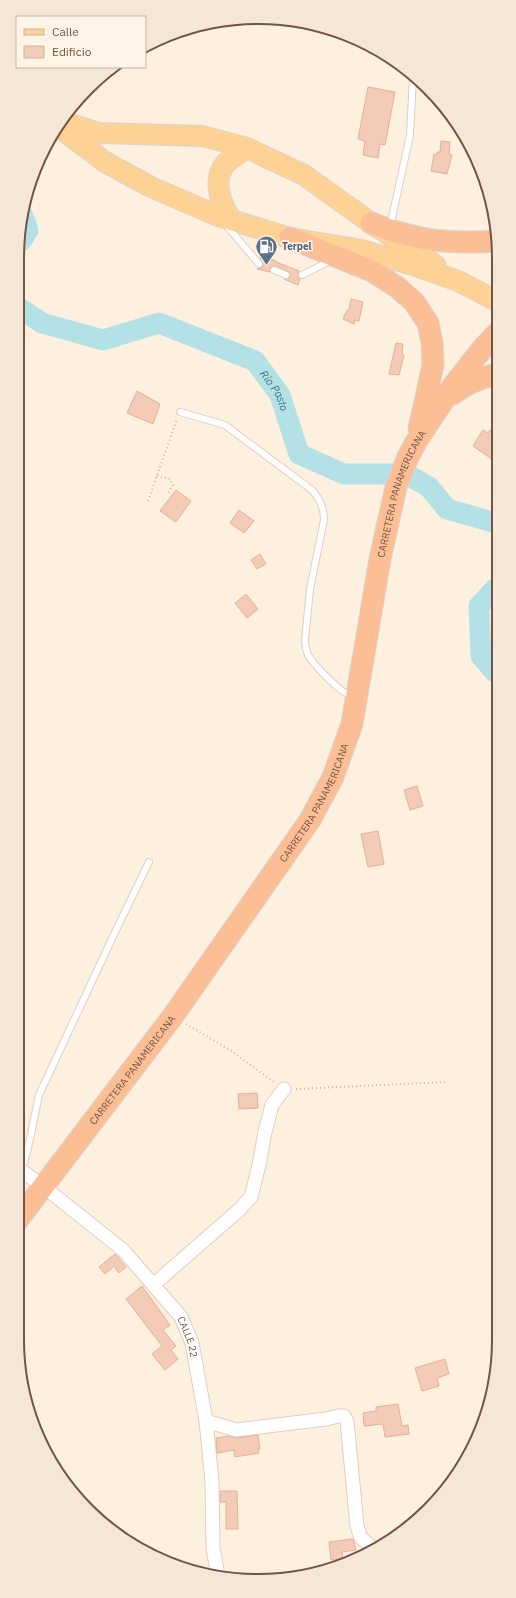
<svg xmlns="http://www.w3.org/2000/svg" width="516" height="1598" viewBox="0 0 516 1598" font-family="'IBM Plex Sans',sans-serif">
<rect width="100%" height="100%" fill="#fdf0df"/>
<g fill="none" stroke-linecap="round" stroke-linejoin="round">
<g stroke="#b3e1e6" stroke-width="21">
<path d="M 22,240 L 28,230 L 22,214"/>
<path id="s1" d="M 21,309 L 42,323 L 103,340 L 159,323 L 255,361 L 280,395 L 299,454 L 344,474 L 406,474 L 429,487 L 447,509 L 496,523"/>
<path d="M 496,673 L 481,656 L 479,606 L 496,588"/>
</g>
</g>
<path fill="#f3cbb6" stroke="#e6b096" d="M 368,87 L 395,92 L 385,145 L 380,144 L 378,158 L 363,155 L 365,141 L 358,139 Z
M 441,141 L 450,142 L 449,154 L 452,155 L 447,174 L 431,171 L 434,154 L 437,155 L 437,152 L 440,152 Z
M 261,256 L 276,261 L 276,262 L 299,271 L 298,274 L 300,279 L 298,285 L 284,279 L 289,278 L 290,273 L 276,266 L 271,267 L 270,272 L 257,269 L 262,268 L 263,265 L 260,258 Z
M 351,299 L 363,302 L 359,321 L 355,320 L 354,324 L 343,319 L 347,310 L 349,310 Z
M 396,343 L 403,344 L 402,355 L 404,355 L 399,375 L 389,374 Z
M 137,391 L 160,404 L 153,424 L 127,413 Z
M 483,430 L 488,433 L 490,430 L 496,434 L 496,462 L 473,446 Z
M 176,490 L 191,501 L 176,522 L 160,511 Z
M 239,510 L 254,521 L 244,533 L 230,523 Z
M 260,554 L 266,564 L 257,569 L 251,560 Z
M 246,594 L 258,609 L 247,618 L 235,603 Z
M 417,786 L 423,806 L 410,810 L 404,790 Z
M 378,831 L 384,864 L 368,867 L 361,834 Z
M 257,1093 L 258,1108 L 239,1109 L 238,1094 Z
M 115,1254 L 126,1267 L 119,1273 L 114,1266 L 105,1274 L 99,1267 Z
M 142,1286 L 170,1325 L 163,1330 L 176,1346 L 171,1350 L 178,1359 L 165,1370 L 152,1354 L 162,1346 L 126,1299 Z
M 445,1359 L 449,1374 L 437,1378 L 439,1386 L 422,1391 L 415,1368 Z
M 398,1404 L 402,1426 L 408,1425 L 409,1434 L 385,1437 L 383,1424 L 364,1426 L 363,1413 L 376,1411 L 376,1407 Z
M 258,1435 L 260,1449 L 258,1449 L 259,1453 L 235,1457 L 234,1450 L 217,1453 L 216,1438 L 229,1436 L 237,1438 Z
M 220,1491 L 237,1491 L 238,1529 L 226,1529 L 226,1502 L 220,1502 Z
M 353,1539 L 356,1550 L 342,1552 L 343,1559 L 331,1560 L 329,1542 Z"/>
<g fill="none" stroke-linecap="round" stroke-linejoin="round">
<defs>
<path id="service" d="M 226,225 L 259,264
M 390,227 L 410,135 L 413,77
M 274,270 L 286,275
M 302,275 L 332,260
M 180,412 L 225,425 L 312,490 C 320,499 324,508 324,520 L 310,589 L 305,640 C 305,645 306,650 308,655 C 312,663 339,691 348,694 C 350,695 352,695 354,695
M 21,1170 L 27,1153 L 39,1095 L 117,928 L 149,862"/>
<g id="minor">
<path id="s2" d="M 18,1168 L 44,1187 L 123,1250 L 181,1317 L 192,1343 L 206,1421 L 212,1481 L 213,1548 L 218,1576"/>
<path d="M 153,1285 L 239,1210 L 251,1197 L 259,1165 L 265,1132 L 272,1105 L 284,1089"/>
<path d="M 206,1421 L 236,1430 L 326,1419 L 338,1416 L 344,1416 L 347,1421 L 357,1526 L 361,1538 L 372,1547"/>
</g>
<path id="primary" d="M 61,121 L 99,133 L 203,136 L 247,148 L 304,175 L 371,223 L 435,265
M 57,126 L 105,162 L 151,187 L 218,216 L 290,238 L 362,250 L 413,265 L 458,281 L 497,301
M 231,219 C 220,203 212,179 226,163 C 232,157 240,153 247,148"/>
<g id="trunk">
<path d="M 371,223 C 415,241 450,244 497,241"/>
<path d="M 290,238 L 372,271 L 397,287 L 414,302 L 428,323 L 432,342 L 433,365 L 419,429"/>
<path d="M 453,394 C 466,383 480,378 497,374"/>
<path id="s3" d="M 17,1221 L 173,1016 L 310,820 L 333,777 L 352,724 L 380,559 L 396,487 L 407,459 L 416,442 L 453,386 L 483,348 L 497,333"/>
</g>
</defs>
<use href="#service" stroke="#e3cdbe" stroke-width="8"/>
<use href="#minor" stroke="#e3cdbe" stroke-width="15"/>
<use href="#primary" stroke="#dbd3cf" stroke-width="22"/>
<use href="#trunk" stroke="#dbd3cf" stroke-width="23"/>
<path stroke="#d7ae99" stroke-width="2" stroke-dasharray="1 3" stroke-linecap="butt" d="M 157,476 L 170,479 L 173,485 L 168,493
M 148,501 L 177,419
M 186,1024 L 230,1050 L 274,1082
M 296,1089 L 446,1082"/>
<use href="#service" stroke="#fff" stroke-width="6"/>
<use href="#minor" stroke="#fff" stroke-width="13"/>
<use href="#primary" stroke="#fed294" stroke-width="20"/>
<use href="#trunk" stroke="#fcbe94" stroke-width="21"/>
</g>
<defs>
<symbol id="fuel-pin" viewBox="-11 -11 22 30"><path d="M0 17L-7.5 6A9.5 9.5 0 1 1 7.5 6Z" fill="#5c6f8a" stroke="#fff4e5"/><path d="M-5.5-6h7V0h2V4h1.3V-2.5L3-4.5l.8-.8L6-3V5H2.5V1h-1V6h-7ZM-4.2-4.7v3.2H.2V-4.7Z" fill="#fff"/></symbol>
</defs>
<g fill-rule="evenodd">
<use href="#fuel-pin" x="254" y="234" width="25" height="34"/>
</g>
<g text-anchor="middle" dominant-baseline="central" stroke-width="3.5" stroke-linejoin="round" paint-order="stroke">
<g font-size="10" font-weight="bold" fill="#4e5e75" stroke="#fff4e5" text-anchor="start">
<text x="282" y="246">Terpel</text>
</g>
<g font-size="10" fill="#735446" stroke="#fff4e5">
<text stroke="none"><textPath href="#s3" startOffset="838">CARRETERA PANAMERICANA</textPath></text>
<text stroke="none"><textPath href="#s3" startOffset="514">CARRETERA PANAMERICANA</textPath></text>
<text stroke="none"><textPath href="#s3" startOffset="190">CARRETERA PANAMERICANA</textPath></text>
<text stroke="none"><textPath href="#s2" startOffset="243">CALLE 22</textPath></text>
</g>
<g font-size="11" font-style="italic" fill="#3d7981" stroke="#fff4e5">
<text stroke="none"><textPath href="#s1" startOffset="286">Río Pasto</textPath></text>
</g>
</g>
<path d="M0 0H516V1598H0ZM258 24H258A234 234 0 0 1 492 258V1340A234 234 0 0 1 258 1574H258A234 234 0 0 1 24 1340V258A234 234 0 0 1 258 24Z" fill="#f4e7d8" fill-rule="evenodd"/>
<path fill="none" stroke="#735446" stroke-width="2" d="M258 24H258A234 234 0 0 1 492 258V1340A234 234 0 0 1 258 1574H258A234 234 0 0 1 24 1340V258A234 234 0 0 1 258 24Z"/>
<rect x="16" y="16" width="130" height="52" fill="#fff4e5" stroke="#c7b4a5"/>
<rect x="24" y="29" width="20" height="6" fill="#fed294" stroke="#c7b4a5"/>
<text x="52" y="36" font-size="12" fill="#735446">Calle</text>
<rect x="24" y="46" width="20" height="12" fill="#f3cbb6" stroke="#c7b4a5"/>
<text x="52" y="56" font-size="12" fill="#735446">Edificio</text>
</svg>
